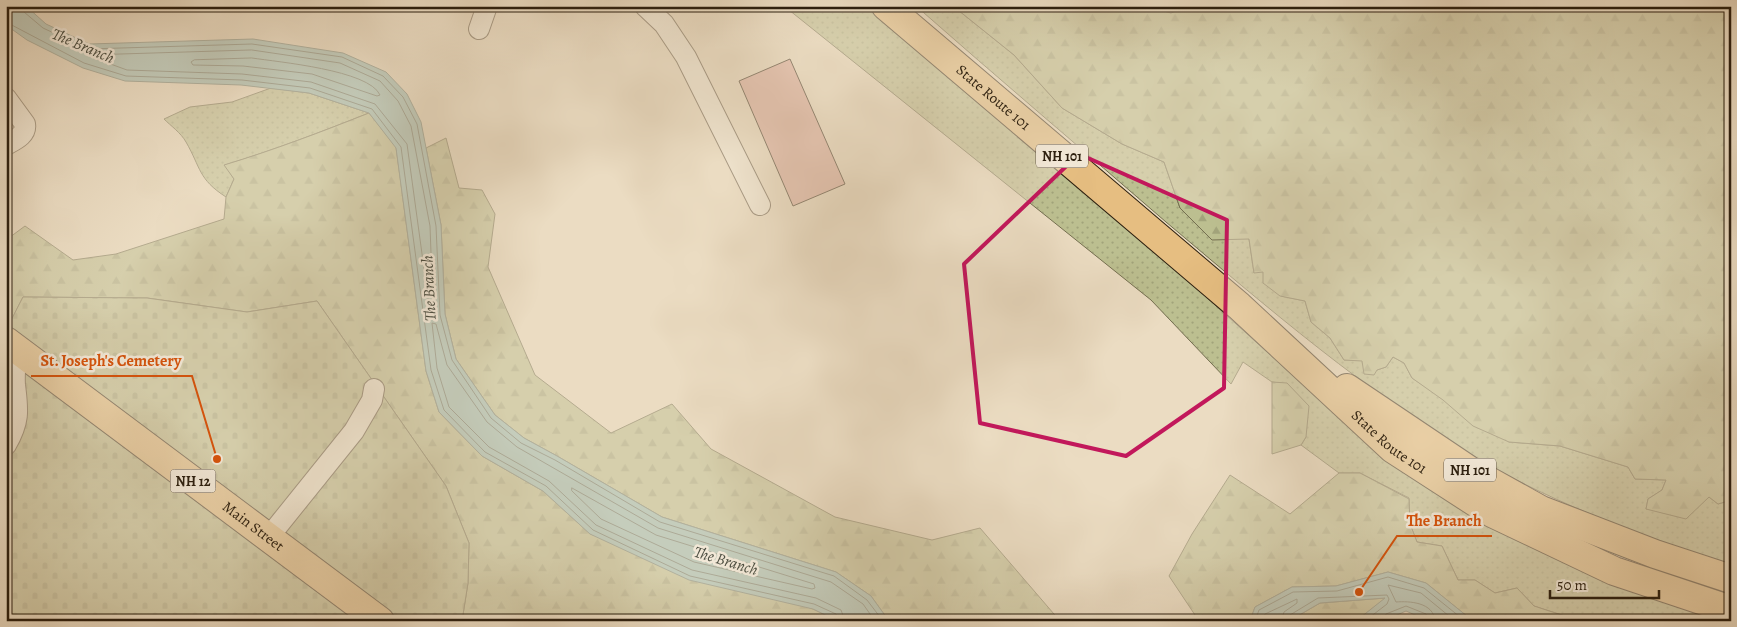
<svg xmlns="http://www.w3.org/2000/svg" width="1737" height="627" viewBox="0 0 1737 627" font-family="Alegreya,serif">
<defs>
<pattern id="grass-dots" width="8" height="8" patternUnits="userSpaceOnUse" patternTransform="scale(1.25)"><rect width="8" height="8" fill="#bcbf90"/><path d="M2 2h.1M6 6h.1" fill="none" stroke="#a2a47b" stroke-width="1.8" stroke-linecap="round"/></pattern>
<pattern id="forest-firs" width="22" height="20" patternUnits="userSpaceOnUse" patternTransform="scale(1.25)"><rect width="22" height="20" fill="#bcbf90"/><path d="M5 1l3.5 6h-7zM16 11l3.5 6h-7z" fill="#a2a47b"/></pattern>
<pattern id="cemetery-stones" width="16" height="16" patternUnits="userSpaceOnUse" patternTransform="scale(1.25)"><rect width="16" height="16" fill="#bcbf90"/><path d="M2 7V4a2 2 0 0 1 4 0v3zM10 15v-3a2 2 0 0 1 4 0v3z" fill="#a2a47b"/></pattern>
</defs>
<rect width="100%" height="100%" fill="#ebdcc2"/>
<filter id="stains"><feTurbulence type="fractalNoise" baseFrequency=".004" numOctaves="4"/><feColorMatrix values="0 0 0 0 .2 0 0 0 0 .09 0 0 0 0 .02 0 0 0 .5 -.17"/></filter>
<radialGradient id="worn" r=".72"><stop offset=".6" stop-color="#630" stop-opacity="0"/><stop offset="1" stop-color="#630" stop-opacity=".3"/></radialGradient>
<path fill="url(#grass-dots)" stroke="#746f50" d="M 784,6 L 865,6 L 1193,285 L 1320,400 L 1731,621 L 1580,621 L 1534,606 L 1517,588 L 1495,593 L 1475,580 L 1458,580 L 1442,546 L 1417,542 L 1410,524 L 1409,498 L 1360,473 L 1339,473 L 1301,445 L 1306,437 L 1287,384 L 1272,382 L 1243,362 L 1231,384 L 1151,300 Z
M 916,6 L 953,6 L 1014,55 L 1062,108 L 1122,144 L 1164,162 L 1180,208 L 1249,239 L 1254,273 L 1317,181 L 1281,296 L 1305,301 L 1311,322 L 1330,338 L 1344,360 L 1362,360 L 1377,370 L 1386,367 L 1393,357 L 1404,363 L 1412,378 L 1509,442 L 1560,446 L 1628,467 L 1635,479 L 1666,480 L 1662,490 L 1648,499 L 1646,509 L 1709,497 L 1718,504 L 1731,500 L 1731,565 C 1646,537 1559,506 1482,461 C 1367,394 1267,307 1166,222 C 1083,150 999,79 916,6 Z
M 271,88 L 309,93 L 369,113 C 321,132 274,150 225,165 L 234,179 L 226,197 C 198,179 201,168 186,142 C 181,133 171,126 164,119 L 190,107 L 232,102 Z"/>
<path fill="url(#forest-firs)" stroke="#746f50" d="M 953,6 L 1145,6 L 1171,13 L 1187,6 L 1731,6 L 1731,500 L 1718,504 L 1709,497 L 1686,519 L 1646,509 L 1648,499 L 1662,490 L 1666,480 L 1635,479 L 1628,467 L 1560,446 L 1509,442 L 1473,426 L 1443,400 L 1412,378 L 1404,363 L 1393,357 L 1386,367 L 1377,370 L 1374,375 L 1364,374 L 1362,361 L 1344,360 L 1330,338 L 1311,322 L 1305,301 L 1280,296 L 1263,283 L 1263,272 L 1254,273 L 1249,239 L 1212,240 L 1180,208 L 1164,162 L 1122,144 L 1062,108 L 1014,55 Z
M 369,113 L 396,147 L 426,371 L 439,412 L 482,456 L 543,491 L 590,534 L 813,609 L 838,621 L 462,621 L 468,583 L 469,543 L 446,486 L 317,301 L 247,312 L 147,298 L 23,297 L 10,323 L 6,319 L 6,240 L 25,226 L 73,260 L 116,254 L 224,219 L 226,197 L 234,179 L 224,165 C 274,150 321,132 369,113 Z
M 446,138 L 459,188 L 482,190 L 495,214 L 488,267 L 535,375 L 611,433 L 672,404 L 711,449 L 835,517 L 932,540 L 980,528 L 1060,621 L 889,621 L 871,596 L 836,572 L 662,517 L 557,456 L 524,438 L 495,415 L 456,359 L 445,314 L 441,225 L 426,148 Z
M 1272,382 L 1287,383 L 1309,406 L 1306,437 L 1301,445 L 1272,454 Z
M 1339,473 L 1360,473 L 1409,499 L 1410,524 L 1417,542 L 1442,546 L 1458,580 L 1475,580 L 1495,593 L 1517,588 L 1534,606 L 1580,621 L 1473,621 L 1426,583 L 1388,572 L 1336,586 L 1292,587 L 1255,607 L 1250,621 L 1199,621 L 1169,576 L 1192,534 L 1230,475 L 1290,514 Z
M 1386,598 L 1356,621 L 1289,621 L 1320,603 Z"/>
<path fill="url(#cemetery-stones)" stroke="#746f50" d="M 23,297 L 147,298 L 247,312 L 317,301 L 446,486 L 469,543 L 468,583 L 462,621 L 6,621 L 6,330 Z"/>
<path fill="#98bbb4" stroke="#6d7d72" d="M 6,6 L 26,6 L 46,24 L 89,44 L 253,39 L 343,53 L 386,72 L 407,94 L 421,122 L 441,225 L 445,314 L 456,359 L 495,415 L 524,438 L 557,456 L 662,517 L 836,572 L 871,596 L 889,621 L 838,621 L 813,609 L 689,580 L 590,534 L 543,491 L 482,456 L 439,412 L 426,371 L 396,148 L 369,113 L 309,93 L 241,85 L 125,81 L 83,68 L 27,40 L 6,25 Z
M 1388,572 L 1426,583 L 1473,621 L 1429,621 L 1406,611 L 1383,621 L 1356,621 L 1385,598 L 1320,603 L 1289,621 L 1250,621 L 1255,607 L 1292,587 L 1336,586 Z"/>
<g fill="none" stroke-linecap="round" stroke-linejoin="round">
<path stroke="#626d62" stroke-width="1" d="M 23,6 L 24,12 L 43,28 L 88,49 L 252,44 L 342,57 L 383,76 L 403,97 L 417,124 L 436,226 L 440,315 L 452,360 L 491,418 L 521,443 L 555,460 L 660,522 L 834,576 L 867,600 L 883,621
M 6,22 L 84,63 L 126,76 L 242,80 L 310,88 L 372,109 L 401,147 L 431,370 L 444,410 L 485,452 L 546,486 L 593,530 L 690,576 L 814,604 L 836,614 L 839,621
M 252,50 L 340,63 L 380,81 L 398,101 L 411,126 L 430,226 L 433,307 L 429,305 L 407,144 L 375,104 L 311,82 L 242,74 L 127,70 L 94,58 L 97,55 Z
M 252,58 C 278,62 369,70 380,95 L 377,96 L 312,74 L 243,66 L 193,65 L 191,62 L 194,60 Z
M 572,488 L 656,535 L 814,584 L 815,588 L 812,589 L 694,562 L 601,519 L 572,491 Z
M 845,621 L 841,610 L 816,598 L 692,570 L 596,525 L 549,481 L 489,447 L 449,407 L 437,368 L 432,323 L 436,324 L 447,365 L 487,422 L 517,447 L 658,528 L 831,582 L 863,604 L 875,621
M 1255,621 L 1259,610 L 1293,592 L 1337,591 L 1388,577 L 1424,588 L 1465,621
M 1262,621 L 1265,614 L 1297,599 L 1297,603 L 1284,612 L 1281,621
M 1288,621 L 1290,615 L 1318,598 L 1387,595 L 1389,599 L 1387,604 L 1365,621
M 1383,621 L 1386,614 L 1406,606 L 1426,614 L 1429,621
M 1435,621 C 1434,602 1409,601 1396,602 L 1388,585 L 1421,593 L 1455,621"/>
</g>
<path fill="#dea99c" stroke="#2c1f0f" d="M 790,59 L 845,184 L 793,206 L 739,81 Z"/>
<g fill="none" stroke-linecap="round" stroke-linejoin="round">
<defs>
<path id="minor" d="M 645,6 L 664,24 L 686,57 L 760,205
M 479,29 L 487,6
M 6,98 L 25,124 C 27,135 15,140 6,145
M 6,445 C 20,421 18,410 15,385 C 14,373 16,361 17,349
M 268,538 L 354,431 L 372,400 L 374,389"/>
<g id="highway">
<path id="s1" d="M 886,6 L 1239,306 L 1393,449 L 1492,513 L 1614,571 L 1731,610"/>
<path id="s2" d="M 6,341 L 380,621"/>
<path d="M 1347,388 L 1469,470 L 1541,510 L 1655,554 L 1731,579"/>
</g>
</defs>
<use href="#minor" stroke="#5c4e3c" stroke-width="22"/>
<use href="#highway" stroke="#2c1f0f" stroke-width="30"/>
<use href="#minor" stroke="#f2e8d7" stroke-width="20"/>
<use href="#highway" stroke="#e6be81" stroke-width="28"/>
</g>
<path d="M0 0H1737V627H0ZM 1079,154 L 1227,220 L 1224,388 L 1126,456 L 980,423 L 964,264 Z" fill="#ebdcc2" fill-opacity=".55" fill-rule="evenodd"/>
<path fill="none" stroke="#c2185b" stroke-width="4" stroke-linejoin="round" d="M 1079,154 L 1227,220 L 1224,388 L 1126,456 L 980,423 L 964,264 Z"/>
<g text-anchor="middle" dominant-baseline="central" stroke-width="5" stroke-linejoin="round" paint-order="stroke">
<g fill="#f2e8d7" stroke="#675b4b" stroke-width="1">
<rect x="1036" y="144.5" width="52" height="23" rx="4"/>
<rect x="1444" y="458.5" width="52" height="23" rx="4"/>
<rect x="170.5" y="469.5" width="45" height="23" rx="4"/>
</g>
<g font-size="14" font-weight="bold" fill="#2c1f0f">
<text x="1062" y="156">NH 101</text>
<text x="1470" y="470">NH 101</text>
<text x="193" y="481">NH 12</text>
</g>
<g font-size="15" fill="#2c1f0f" stroke="#f2e8d7">
<text stroke="none"><textPath href="#s1" startOffset="141">State Route 101</textPath></text>
<text stroke="none"><textPath href="#s1" startOffset="666">State Route 101</textPath></text>
<text stroke="none"><textPath href="#s2" startOffset="309">Main Street</textPath></text>
</g>
<g font-size="16" font-style="italic" fill="#4c4e41" stroke="#f2e8d7">
<text transform="translate(83 46) rotate(23)">The Branch</text>
<text transform="translate(429 288) rotate(-93)">The Branch</text>
<text transform="translate(726 561) rotate(17)">The Branch</text>
</g>
</g>
<path fill="none" stroke="#d5530c" stroke-width="2" d="M217 459L192 376H31M1359 592L1397 536H1492"/>
<g fill="#d5530c" stroke="#f2e8d7" stroke-width="2">
<circle cx="217" cy="459" r="5"/>
<circle cx="1359" cy="592" r="5"/>
</g>
<g font-size="16" text-anchor="middle" font-weight="bold" fill="#d5530c" stroke="#f2e8d7" stroke-width="5" stroke-linejoin="round" paint-order="stroke">
<text x="111" y="366">St. Joseph's Cemetery</text>
<text x="1444" y="526">The Branch</text>
</g>
<rect width="1737" height="627" fill="none" stroke="#ebdcc2" stroke-width="25"/>
<rect x="8" y="8" width="1722" height="612" fill="none" stroke="#2c1f0f" stroke-width="2.5"/>
<rect x="12" y="12" width="1712" height="602" fill="none" stroke="#2c1f0f"/>
<path d="M1550 590v8h109v-8" fill="none" stroke="#2c1f0f" stroke-width="2.5"/>
<text x="1557" y="590" font-size="15" fill="#2c1f0f" stroke="#f2e8d7" stroke-width="4" paint-order="stroke">50 m</text>
<rect width="100%" height="100%" filter="url(#stains)"/>
<rect width="100%" height="100%" fill="url(#worn)"/>
</svg>
